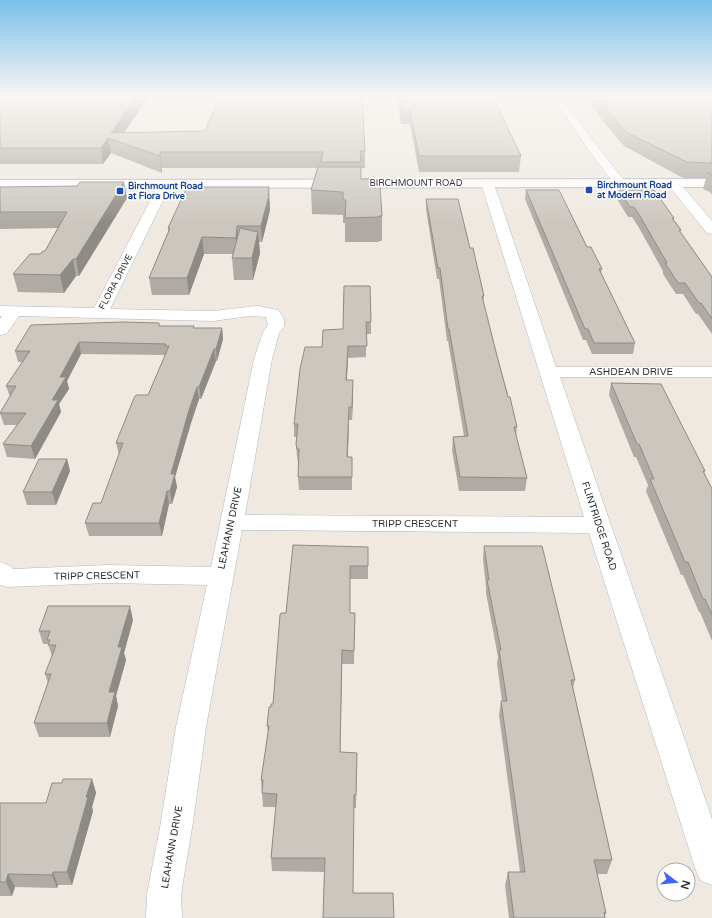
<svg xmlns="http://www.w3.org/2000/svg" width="712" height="918" viewBox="0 0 712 918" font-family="'Varela Round',sans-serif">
<rect width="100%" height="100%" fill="#efe9e1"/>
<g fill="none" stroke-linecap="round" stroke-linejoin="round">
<defs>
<path id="minor" d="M 552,95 L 560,95 L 593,141 L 623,179 L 625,182 L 623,185 L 615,185 L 585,145 Z
M 487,179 L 491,180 L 493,183 L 500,201 L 556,367 L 712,367 L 712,377 L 560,377 L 712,819 L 712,885 L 700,880 L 695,868 L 589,533 L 242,530 L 206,727 L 193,822 L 181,894 L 182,918 L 146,918 L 147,894 L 161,822 L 176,727 L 207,585 L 108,583 L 7,587 L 0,585 L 0,562 L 9,565 L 13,569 L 108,565 L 211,567 L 254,359 L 263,332 L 268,325 L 266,317 L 250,316 L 213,321 L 19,316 L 6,334 L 0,335 L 0,319 L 2,316 L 0,316 L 0,306 L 94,308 L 159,184 L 161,181 L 169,181 L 171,184 L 110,309 L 213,311 L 257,306 L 278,310 L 284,319 L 284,326 L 279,333 L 272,359 L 245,515 L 584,517 L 481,183 L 483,180 Z
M 673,179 L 677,180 L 712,221 L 712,234 L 707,233 L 669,186 L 667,183 L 669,180 Z"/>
<path id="secondary" d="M 712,179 L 712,187 L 0,188 L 0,180 Z"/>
</defs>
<use href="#minor" stroke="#b4b7c1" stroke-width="1"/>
<use href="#secondary" stroke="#b4b7c1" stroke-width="2"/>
<use href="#minor" fill="#fff" fill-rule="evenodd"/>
<use href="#secondary" fill="#fff" fill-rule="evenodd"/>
</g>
<path fill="#afaba4" d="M 0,95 L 150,95 L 124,133 L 365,151 L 365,168 L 361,168 L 361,179 L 378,186 L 382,216 L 382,241 L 379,241 L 379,242 L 345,242 L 345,223 L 343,223 L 343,215 L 312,214 L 311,190 L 317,168 L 162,168 L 162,173 L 111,153 L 103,164 L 0,164 Z
M 396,95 L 492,95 L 521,156 L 519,172 L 419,172 L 410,124 L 401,124 Z
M 585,95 L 712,95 L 712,195 L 710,192 L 703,189 L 706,178 L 683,178 L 624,146 L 598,115 L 598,113 Z
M 0,187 L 127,198 L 79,276 L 76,276 L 64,293 L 18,292 L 13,274 L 45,251 L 58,228 L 0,229 Z
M 526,190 L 602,269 L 601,273 L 635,343 L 633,354 L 592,354 L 586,340 L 583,340 L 525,199 Z
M 619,190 L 674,218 L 674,220 L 681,230 L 680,232 L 712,277 L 712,334 L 698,314 L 696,314 L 683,294 L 676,294 L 663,274 L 663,271 L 638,226 L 632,217 L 628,217 L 617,199 Z
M 426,199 L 470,248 L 484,296 L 483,303 L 496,352 L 517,427 L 516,437 L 527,478 L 525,491 L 459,491 L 452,450 L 453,437 L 464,436 L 448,341 L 447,341 L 439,279 L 437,279 L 426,209 Z
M 270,202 L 270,210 L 262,242 L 259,242 L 260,253 L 253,280 L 234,280 L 232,258 L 233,254 L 204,254 L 189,295 L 152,295 L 149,278 L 168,233 L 168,228 Z
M 344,286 L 371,322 L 371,334 L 366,334 L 366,357 L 348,358 L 347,380 L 353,392 L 352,420 L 349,420 L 348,457 L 352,457 L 352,490 L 299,490 L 298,477 L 299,462 L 298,462 L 297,456 L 296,444 L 297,437 L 294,437 L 294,424 L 322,347 L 343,329 Z
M 160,326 L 194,326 L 194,328 L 222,328 L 223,339 L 217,361 L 216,361 L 201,399 L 199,399 L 191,423 L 175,477 L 177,487 L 172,504 L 169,504 L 162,536 L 89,536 L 85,523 L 101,503 L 119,455 L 116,443 L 148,395 L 165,355 L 81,354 L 67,381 L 69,389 L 59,404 L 61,412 L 35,459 L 7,457 L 3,444 L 17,425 L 4,425 L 0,413 L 10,397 L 6,386 L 22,362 L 18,362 L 15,351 Z
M 611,383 L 705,471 L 704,473 L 712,489 L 712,641 L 700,612 L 699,612 L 683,575 L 681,575 L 646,491 L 648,485 L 636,457 L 634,457 L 609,395 Z
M 67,459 L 70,471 L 56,505 L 27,505 L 23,492 Z
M 484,546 L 575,680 L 573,688 L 612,860 L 607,874 L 597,874 L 606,913 L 605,916 L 605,918 L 509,918 L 505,885 L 508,872 L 520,872 L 499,715 L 501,701 L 502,701 L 497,664 L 498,657 L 486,593 L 486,587 L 483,559 Z
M 368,547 L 368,579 L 350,579 L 350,613 L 355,613 L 354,664 L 342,664 L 340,752 L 357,753 L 356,808 L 354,808 L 323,918 L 324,872 L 272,871 L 271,858 L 276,807 L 263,807 L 261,780 L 268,733 L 267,726 L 271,707 L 273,704 L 286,613 Z
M 133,620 L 124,653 L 126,660 L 116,696 L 118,706 L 110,737 L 39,737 L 34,723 L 48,683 L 45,674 L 52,656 L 48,644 L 43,644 L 39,631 Z
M 92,779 L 96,793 L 92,807 L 93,811 L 72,885 L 58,885 L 57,888 L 15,887 L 12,896 L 0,896 L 0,803 L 46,803 L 62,783 Z"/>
<path fill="#8e8b86" d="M 138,95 L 150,95 L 118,141 L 111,133 Z
M 108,138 L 111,153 L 103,164 L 101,148 Z
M 160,152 L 162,168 L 162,173 L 160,156 Z
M 124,182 L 127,198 L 79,276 L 76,259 Z
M 269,187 L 270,210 L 262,242 L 261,226 Z
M 237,226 L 238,242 L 237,254 L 236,238 Z
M 258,232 L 260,253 L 253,280 L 252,258 Z
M 202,237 L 204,254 L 189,295 L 187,278 Z
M 73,259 L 76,276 L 64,293 L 60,275 Z
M 222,328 L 223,339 L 217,361 L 216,349 Z
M 79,342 L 81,354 L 67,381 L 69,389 L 59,404 L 61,412 L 35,459 L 31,446 L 52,400 L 60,377 Z
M 348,346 L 348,358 L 346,392 L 346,380 Z
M 214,349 L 216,361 L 201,399 L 199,387 Z
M 353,380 L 353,392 L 352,420 L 352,407 Z
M 197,387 L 199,399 L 191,423 L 175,477 L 177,487 L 172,504 L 170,491 L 171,474 L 189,410 Z
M 349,407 L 349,420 L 347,470 L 347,457 Z
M 67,459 L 70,471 L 56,505 L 52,492 Z
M 167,491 L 169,504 L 162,536 L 159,523 Z
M 130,606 L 133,620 L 124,653 L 126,660 L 116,696 L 118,706 L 110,737 L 107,723 L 109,692 L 118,647 Z
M 342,650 L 342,664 L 340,766 L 340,752 Z
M 92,779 L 96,793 L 92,807 L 93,811 L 72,885 L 67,872 L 86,797 Z
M 53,872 L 58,885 L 57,888 L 52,875 Z
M 8,874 L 15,887 L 12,896 L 6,882 Z"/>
<path fill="#cbc7bf" stroke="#8e8b86" d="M 0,95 L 138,95 L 111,133 L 205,131 L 220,95 L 362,95 L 365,151 L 360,151 L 361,162 L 321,162 L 323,152 L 160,152 L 160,156 L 108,138 L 101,148 L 0,148 Z
M 399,95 L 492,95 L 521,156 L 419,156 L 410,110 L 402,110 Z
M 596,95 L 712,95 L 712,163 L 687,162 L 626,132 L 600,102 L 602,102 Z
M 318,167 L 361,167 L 361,179 L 377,179 L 378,186 L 380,186 L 382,216 L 379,216 L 379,217 L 345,218 L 346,200 L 343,200 L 343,192 L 311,190 Z
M 707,173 L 712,173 L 712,176 Z
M 80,182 L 124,182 L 76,259 L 73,259 L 60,275 L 13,274 L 30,254 L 40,254 L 43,251 L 45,251 L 67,212 L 0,212 L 0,187 L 77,186 Z
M 187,187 L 269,187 L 268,195 L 269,195 L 261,226 L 237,226 L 236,238 L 202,237 L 187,278 L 149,278 L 170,228 L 168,228 Z
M 526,190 L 559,190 L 587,247 L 591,247 L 602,269 L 599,269 L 635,343 L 594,343 L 588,329 L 585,329 Z
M 619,190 L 654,190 L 674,218 L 672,218 L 681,230 L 679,230 L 712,277 L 712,319 L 701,303 L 699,303 L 685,283 L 678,283 L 665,263 L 667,263 L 640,216 L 634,207 L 630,207 Z
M 426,199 L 458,199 L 470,248 L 473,248 L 484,296 L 482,296 L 496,352 L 508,397 L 510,397 L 517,427 L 514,427 L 527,478 L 460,477 L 453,437 L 468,436 L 449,329 L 448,329 L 440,268 L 438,268 Z
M 240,228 L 258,232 L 252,258 L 232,258 Z
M 344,286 L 370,286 L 371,322 L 366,322 L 367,346 L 348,346 L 346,380 L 353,380 L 352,407 L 349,407 L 347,457 L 352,457 L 352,477 L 298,477 L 299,449 L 297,449 L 296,444 L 298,424 L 294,424 L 300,369 L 305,347 L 322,347 L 323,330 L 343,329 Z
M 123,322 L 159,323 L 159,326 L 194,326 L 193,328 L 222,328 L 216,349 L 214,349 L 199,387 L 197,387 L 189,410 L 171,474 L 175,474 L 170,491 L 167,491 L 159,523 L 85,523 L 93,503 L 101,503 L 123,443 L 116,443 L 134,398 L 136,395 L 148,395 L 169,346 L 165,346 L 166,344 L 79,342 L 60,377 L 66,377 L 52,400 L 58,400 L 31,446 L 3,444 L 26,413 L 0,413 L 16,386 L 6,386 L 30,351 L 15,351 L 31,325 Z
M 611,383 L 661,384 L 705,471 L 703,471 L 712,489 L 712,615 L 705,599 L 703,599 L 688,562 L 685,562 L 650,479 L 654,479 L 639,444 L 637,444 Z
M 39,459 L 67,459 L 52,492 L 23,492 Z
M 293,545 L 368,547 L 368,566 L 350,566 L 350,613 L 355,613 L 354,651 L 342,650 L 340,752 L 357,753 L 356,795 L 354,795 L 353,893 L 393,893 L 394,918 L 323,918 L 325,858 L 271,858 L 277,794 L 262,793 L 263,780 L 261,780 L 269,726 L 267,726 L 269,707 L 271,707 L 271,704 L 273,704 L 280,615 L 281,613 L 286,613 Z
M 484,546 L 542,546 L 575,680 L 571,680 L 612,860 L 594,860 L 606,913 L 604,912 L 605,918 L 514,918 L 508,872 L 525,872 L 501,701 L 507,701 L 499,650 L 501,650 L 487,580 L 489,580 Z
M 48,606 L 130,606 L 118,647 L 122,647 L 109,692 L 115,692 L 107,723 L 34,723 L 51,674 L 45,674 L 56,645 L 48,645 L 50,640 L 47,640 L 50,631 L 39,631 Z
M 63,779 L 92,779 L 86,797 L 88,797 L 67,872 L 53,872 L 52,875 L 8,874 L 6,882 L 0,882 L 0,803 L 46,803 L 52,783 L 62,783 Z"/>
<linearGradient id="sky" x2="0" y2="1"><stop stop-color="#7abfeb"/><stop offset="0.43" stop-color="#f8f5f2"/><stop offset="1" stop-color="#f8f5f2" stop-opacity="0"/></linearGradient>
<rect width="712" height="223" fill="url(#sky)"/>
<g fill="#1a4fb4" stroke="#fff" stroke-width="1.5">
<rect x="585" y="186" width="8" height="8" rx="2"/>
<rect x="116" y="187" width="8" height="8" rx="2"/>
</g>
<g text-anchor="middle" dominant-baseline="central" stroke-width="3" stroke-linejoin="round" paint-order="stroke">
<g font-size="9" fill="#2e2e2e" stroke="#fff">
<text x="416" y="183">BIRCHMOUNT ROAD</text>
<text transform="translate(116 282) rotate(-62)">FLORA DRIVE</text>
</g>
<g font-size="9" font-weight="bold" fill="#164399" stroke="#fff" text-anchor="start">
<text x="597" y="185">Birchmount Road<tspan x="597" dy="10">at Modern Road</tspan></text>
<text x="128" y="186">Birchmount Road<tspan x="128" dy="10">at Flora Drive</tspan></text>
</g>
<g font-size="10" fill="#2e2e2e" stroke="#fff">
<text x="631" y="372">ASHDEAN DRIVE</text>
<text x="415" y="524">TRIPP CRESCENT</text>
<text transform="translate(599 526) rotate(72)">FLINTRIDGE ROAD</text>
<text transform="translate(230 528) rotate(-78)">LEAHANN DRIVE</text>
<text transform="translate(97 576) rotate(-1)">TRIPP CRESCENT</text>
<text transform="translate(172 847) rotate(-80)">LEAHANN DRIVE</text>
</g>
</g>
<g transform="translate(676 882) rotate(106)"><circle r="19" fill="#ffffff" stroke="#ababab"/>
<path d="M0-3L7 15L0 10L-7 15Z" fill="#4264fb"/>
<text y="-6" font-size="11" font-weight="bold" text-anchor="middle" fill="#2e2e2e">N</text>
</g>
</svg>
